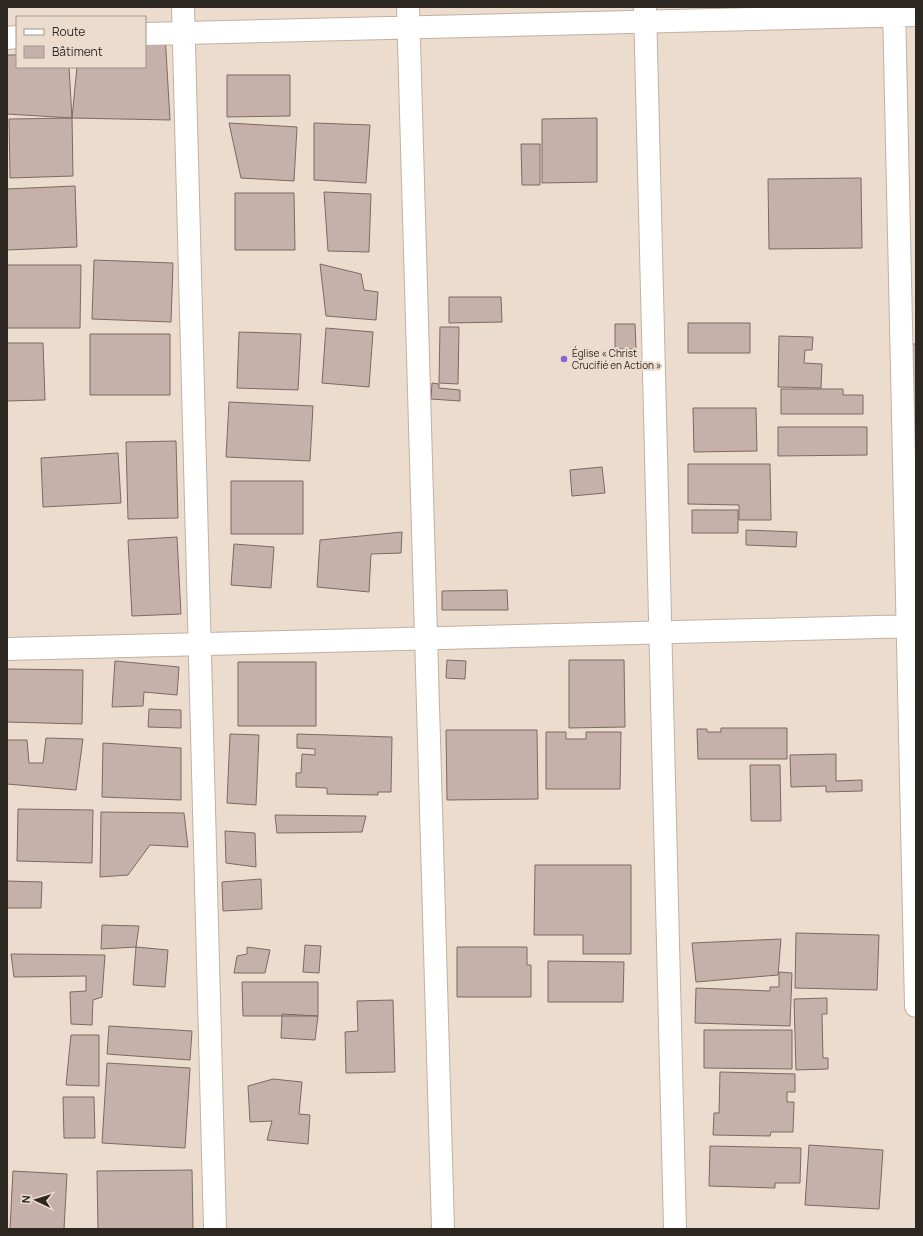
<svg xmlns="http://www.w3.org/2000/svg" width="923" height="1236" viewBox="0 0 923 1236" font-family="Manrope,sans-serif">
<rect width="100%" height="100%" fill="#ecdccd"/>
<path fill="#c6b1aa" stroke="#7c6963" d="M 165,34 L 170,120 L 72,118 L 77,67 L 145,67 L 145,37 Z
M 7,55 L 17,55 L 17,67 L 69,67 L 72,118 L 7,114 Z
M 227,75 L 290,75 L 290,116 L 227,117 Z
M 72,118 L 73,176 L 10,178 L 9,119 Z
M 597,118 L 597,182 L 542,183 L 542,119 Z
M 229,123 L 297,127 L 294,181 L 241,178 Z
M 314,123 L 370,125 L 366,183 L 314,180 Z
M 521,144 L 540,144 L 540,185 L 522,185 Z
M 861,178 L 862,248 L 769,249 L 768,179 Z
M 75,186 L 77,247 L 7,250 L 7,189 Z
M 324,192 L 371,194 L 369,252 L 328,251 Z
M 235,193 L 294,193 L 295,250 L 235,250 Z
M 94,260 L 173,263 L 171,322 L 92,319 Z
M 320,264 L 361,274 L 364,290 L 378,292 L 376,320 L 326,316 Z
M 7,265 L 81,265 L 80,328 L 7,328 Z
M 449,297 L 501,297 L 502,322 L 449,323 Z
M 688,323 L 750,323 L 750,353 L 688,353 Z
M 615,324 L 635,324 L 636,349 L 615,349 Z
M 440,327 L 459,327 L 458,384 L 439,383 Z
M 326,328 L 373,332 L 369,387 L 322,383 Z
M 239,332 L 301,334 L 298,390 L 237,388 Z
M 90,334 L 170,334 L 170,395 L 90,395 Z
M 779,336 L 813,337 L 812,350 L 805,350 L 804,363 L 822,364 L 821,388 L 778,387 Z
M 7,343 L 43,343 L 45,400 L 7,401 Z
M 910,344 L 916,344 L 916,405 L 909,405 Z
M 432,383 L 439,384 L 439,388 L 460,390 L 460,401 L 431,399 Z
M 781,389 L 843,389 L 843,395 L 863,395 L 863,414 L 781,414 Z
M 229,402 L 313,406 L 310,461 L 226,457 Z
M 693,408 L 756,408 L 757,451 L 694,452 Z
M 778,427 L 867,427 L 867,455 L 778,456 Z
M 176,441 L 178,518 L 128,519 L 126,442 Z
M 118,453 L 121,503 L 43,507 L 41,458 Z
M 688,464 L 770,464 L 771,520 L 739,520 L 739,505 L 688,504 Z
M 602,467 L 605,493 L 572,496 L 570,470 Z
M 231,481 L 303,481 L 303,534 L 231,534 Z
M 692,510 L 738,510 L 738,533 L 692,533 Z
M 746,530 L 797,532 L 796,547 L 746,545 Z
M 402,532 L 401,553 L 371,554 L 369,592 L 317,587 L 320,540 Z
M 177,537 L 181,614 L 132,616 L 128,540 Z
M 234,544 L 274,547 L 271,588 L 231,585 Z
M 507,590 L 508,610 L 442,610 L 442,591 Z
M 447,660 L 466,661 L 465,679 L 446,678 Z
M 569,660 L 624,660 L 625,727 L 569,728 Z
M 115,661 L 179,667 L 177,695 L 144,692 L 143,706 L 112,707 Z
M 238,662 L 316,662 L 316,726 L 238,726 Z
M 7,669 L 83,670 L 82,724 L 7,722 Z
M 149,709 L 181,710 L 181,728 L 148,727 Z
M 721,728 L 787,728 L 787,759 L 698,759 L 697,729 L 707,729 L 707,732 L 721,732 Z
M 446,730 L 537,730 L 538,799 L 447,800 Z
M 546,732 L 566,732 L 566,739 L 586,739 L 586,732 L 621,732 L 620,789 L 546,789 Z
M 230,734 L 259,735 L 256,805 L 227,803 Z
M 297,734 L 392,737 L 391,792 L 378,792 L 378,795 L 327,794 L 327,788 L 296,787 L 296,773 L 301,773 L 302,754 L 315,755 L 315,749 L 297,748 Z
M 46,738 L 83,739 L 76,790 L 7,784 L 7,740 L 27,740 L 29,763 L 43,763 Z
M 103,743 L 181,748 L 181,800 L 102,797 Z
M 836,754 L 836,781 L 862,780 L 862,791 L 826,792 L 826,786 L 791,787 L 790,755 Z
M 750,765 L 780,765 L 781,821 L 751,821 Z
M 18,809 L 93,810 L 92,863 L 17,861 Z
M 101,812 L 184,813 L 188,847 L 150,845 L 128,875 L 100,877 Z
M 275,815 L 366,816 L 362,832 L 277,833 Z
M 225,831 L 255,833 L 256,867 L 226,863 Z
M 535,865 L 631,865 L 631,954 L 583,954 L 583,935 L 534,935 Z
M 261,879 L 262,909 L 223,911 L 222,882 Z
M 7,881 L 42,882 L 41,908 L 7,908 Z
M 102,925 L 139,926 L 136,947 L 101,949 Z
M 796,933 L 879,935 L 877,990 L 795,988 Z
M 781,939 L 778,975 L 696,982 L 692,943 Z
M 305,945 L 321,946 L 319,973 L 303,972 Z
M 136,947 L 168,950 L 165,987 L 133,985 Z
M 247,947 L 270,950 L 265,973 L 234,973 L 237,956 L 247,954 Z
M 457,947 L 527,947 L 527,965 L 531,965 L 531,997 L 457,997 Z
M 11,954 L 105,955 L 102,997 L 93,1000 L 92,1025 L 71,1024 L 70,992 L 86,991 L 86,976 L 14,977 Z
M 548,961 L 624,962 L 623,1002 L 548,1002 Z
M 779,972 L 792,973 L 790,1026 L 695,1023 L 696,988 L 770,991 L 770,987 L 779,987 Z
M 242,982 L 318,982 L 318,1016 L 243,1016 Z
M 827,998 L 827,1014 L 822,1014 L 823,1058 L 828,1058 L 828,1069 L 796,1070 L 794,999 Z
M 393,1000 L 395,1072 L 346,1073 L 345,1032 L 358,1031 L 357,1001 Z
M 282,1014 L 318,1016 L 315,1040 L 281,1038 Z
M 109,1026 L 192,1031 L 190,1060 L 107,1054 Z
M 704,1030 L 792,1030 L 792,1069 L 704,1068 Z
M 71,1035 L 99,1035 L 99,1086 L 66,1085 Z
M 107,1063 L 190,1068 L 185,1148 L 102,1143 Z
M 720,1072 L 795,1074 L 795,1092 L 787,1092 L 787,1102 L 794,1102 L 793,1132 L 771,1132 L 770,1136 L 713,1135 L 714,1113 L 719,1113 Z
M 273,1079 L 302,1082 L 299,1114 L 310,1115 L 308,1144 L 267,1140 L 272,1121 L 250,1122 L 248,1086 Z
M 63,1097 L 94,1097 L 95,1138 L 64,1138 Z
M 809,1145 L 883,1150 L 879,1209 L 805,1205 Z
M 710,1146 L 801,1148 L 800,1183 L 775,1183 L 775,1188 L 709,1186 Z
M 192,1170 L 193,1229 L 98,1229 L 97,1171 Z
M 13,1171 L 67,1174 L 64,1229 L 10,1229 Z"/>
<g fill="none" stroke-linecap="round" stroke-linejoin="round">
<defs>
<path id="minor" d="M 183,7 L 215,1229
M 408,7 L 443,1229
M 645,7 L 675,1229
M 894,7 L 916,1006
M 145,34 L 916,15
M 7,38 L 17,37
M 7,649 L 916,626"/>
</defs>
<use href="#minor" stroke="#c0b1a3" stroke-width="24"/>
<use href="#minor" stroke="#fff" stroke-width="22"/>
</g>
<circle fill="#8e5fd8" stroke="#ecdccd" stroke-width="1.5" cx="564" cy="359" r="4"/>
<g text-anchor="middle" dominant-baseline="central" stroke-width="4" stroke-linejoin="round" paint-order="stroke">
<g font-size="10" fill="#2d2722" stroke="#ecdccd" text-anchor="start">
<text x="572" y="353">Église « Christ<tspan x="572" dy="12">Crucifié en Action »</tspan></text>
</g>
</g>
<rect width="923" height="1236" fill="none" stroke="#2d2722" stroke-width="16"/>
<rect x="16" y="16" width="130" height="52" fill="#ecdccd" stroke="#a09489"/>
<rect x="24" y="29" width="20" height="6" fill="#ffffff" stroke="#a09489"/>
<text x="52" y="36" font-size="12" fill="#2d2722">Route</text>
<rect x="24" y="46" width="20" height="12" fill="#c6b1aa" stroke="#a09489"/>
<text x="52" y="56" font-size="12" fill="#2d2722">Bâtiment</text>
<g transform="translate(36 1200) rotate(274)" stroke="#ecdccd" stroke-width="3" paint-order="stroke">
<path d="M0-3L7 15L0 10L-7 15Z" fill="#2d2722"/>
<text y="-6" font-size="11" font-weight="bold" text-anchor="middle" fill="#2d2722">N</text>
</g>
</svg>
